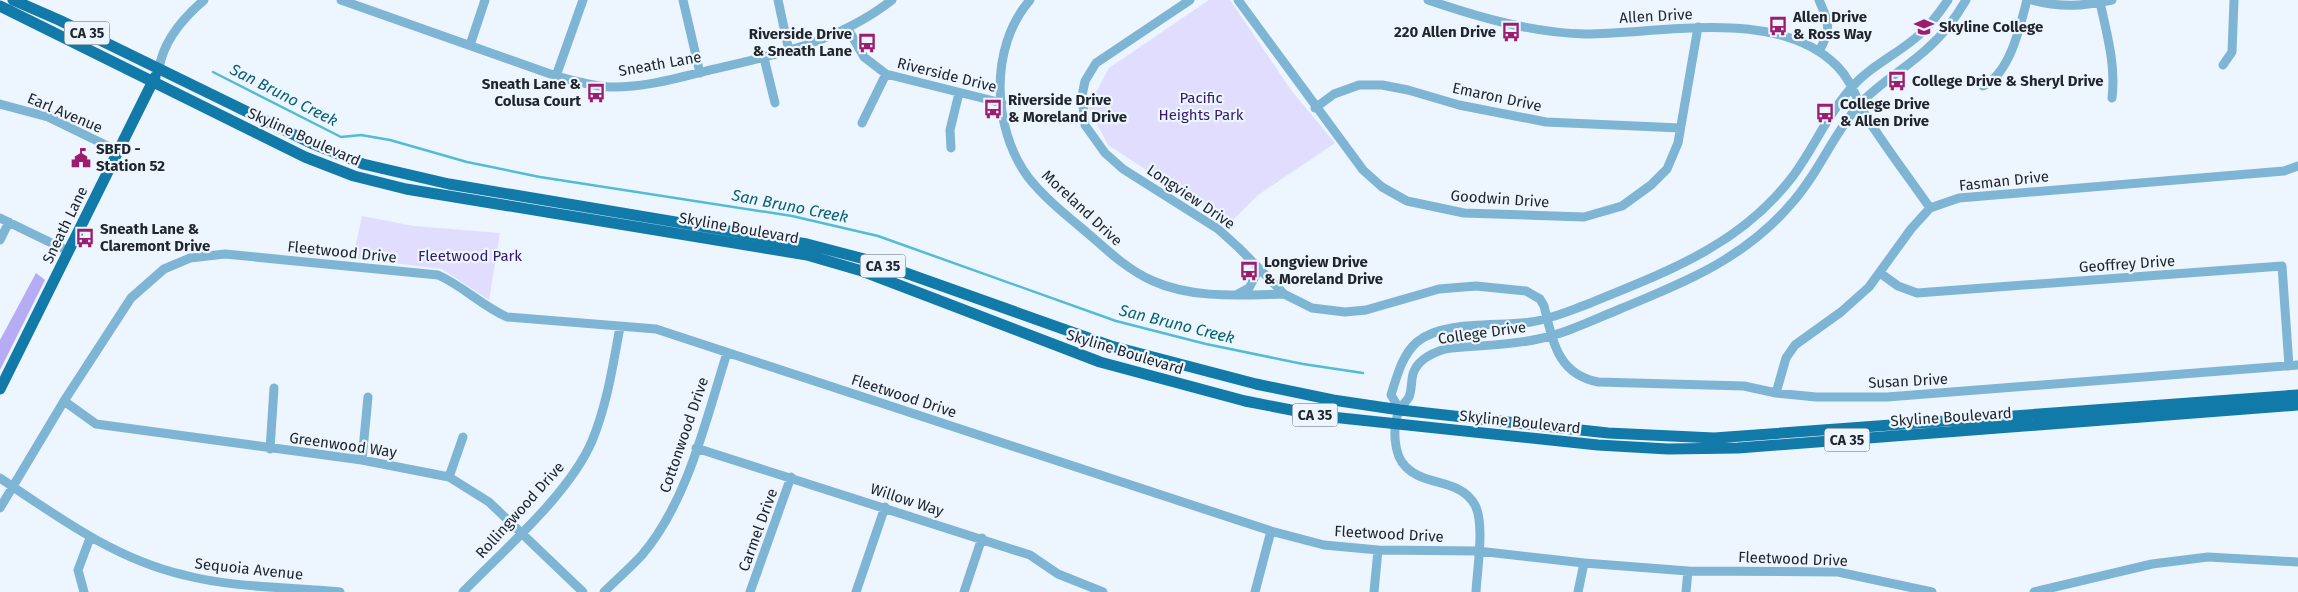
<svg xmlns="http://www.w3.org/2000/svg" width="2298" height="592" viewBox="0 0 2298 592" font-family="'Fira Sans',sans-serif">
<rect width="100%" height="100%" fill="#edf5ff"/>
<path fill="#e0ddff" d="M 1209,0 L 1230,0 L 1291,90 L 1335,143 L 1258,195 L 1229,224 L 1108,145 L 1088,107 L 1109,68 Z
M 362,216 L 413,226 L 500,233 L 489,300 L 442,269 L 353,258 Z"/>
<path fill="#b6acf4" d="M 36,273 L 45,280 L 0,370 L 0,340 Z"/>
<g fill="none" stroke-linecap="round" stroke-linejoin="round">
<path stroke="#52bcd5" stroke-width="2.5" d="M 213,72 L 341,137 L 361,135 L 390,140 L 467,162 L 540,177 L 792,216 L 878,236 L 1116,321 L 1206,344 L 1303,364 L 1363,373"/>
<path stroke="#7eb5d4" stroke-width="9" d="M 341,0 L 556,76 C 574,81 591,86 609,87 C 642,88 674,79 706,71 C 772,56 837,43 892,0
M 683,0 L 700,73
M 778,0 L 789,51
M 1030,0 C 989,47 992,128 1028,177 C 1046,200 1070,218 1092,237 C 1110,253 1130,271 1153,281 C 1193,299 1241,295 1284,294
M 1190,0 L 1096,63 L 1085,81 L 1082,96 L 1085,125 L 1105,153 L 1123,169 L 1218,229 L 1239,248 L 1284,294 L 1312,308 L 1345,312 L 1366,310 L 1439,289 L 1476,286 L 1526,291 L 1540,299 L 1544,306 C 1553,341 1557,374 1598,382 L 1744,386 L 1776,393 L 1816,397 L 1887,397 L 2298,365
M 1238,0 L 1363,170 L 1382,187 L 1407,201 L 1464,213 L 1584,217 L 1622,206 L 1651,185 L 1667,169 L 1678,143 L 1698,27
M 1428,0 C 1478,17 1532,33 1586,34 C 1661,34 1778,6 1837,66 C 1852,81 1857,101 1867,118 C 1887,149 1909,178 1930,208
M 2032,0 C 2061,8 2083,6 2112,0
M 2100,2 C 2107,35 2116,65 2112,98
M 848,29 L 864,57 L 886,74 L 1002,103
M 470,45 L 485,0
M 1819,51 C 1832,29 1829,23 1819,0
M 764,58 L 775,103
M 2223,65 L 2232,52 L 2234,0
M 159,69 C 163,41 183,18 204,0
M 556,76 L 583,0
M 1983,86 C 2010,74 2020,26 2027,0
M 0,104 L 48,117 L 118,151
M 1315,108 L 1334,94 L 1359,85 L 1382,85 L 1408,90 L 1459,105 L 1546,122 L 1680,128
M 862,123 L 886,74
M 951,148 L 950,130 L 959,93
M 0,218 L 68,251
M 0,240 L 9,222
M 1880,273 L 1898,286 L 1917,293 L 2282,266 L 2289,366
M 1238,294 L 1249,288 L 1259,269
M 1776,393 L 1786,358 L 1795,345 L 1841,312 L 1869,287 L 1911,229 L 1930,208 L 1959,198 L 2284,171 L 2298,166
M 64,401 L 96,424 L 362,460 L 449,477 L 489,502 L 583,592
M 1400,410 L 1391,395 C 1397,376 1402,355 1417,342 C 1443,320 1499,327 1531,322 C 1551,319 1569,311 1588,304 C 1666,272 1740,246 1793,176 C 1814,148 1827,115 1851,88 C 1870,66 1898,54 1919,35 C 1930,25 1940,12 1948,0
M 696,448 L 1030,555 L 1058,574 L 1103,592
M 270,449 L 274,388
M 362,460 L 368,397
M 449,477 L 463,437
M 0,478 C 58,517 115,559 184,575 C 234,588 288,587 340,592
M 0,508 L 64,401 L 131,298 L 164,269 L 190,258 L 225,254 L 438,275 C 463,286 482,306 507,317 L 656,329 L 1271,531 L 1324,545 L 1378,550 L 1478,551 L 1584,563 L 1688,571 L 1838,572 L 1932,592
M 84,592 L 78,570 L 90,538
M 463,592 C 503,551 570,493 592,441 C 607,405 613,365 620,327
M 604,592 C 616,580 630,568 642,555 C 688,501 706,419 727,353
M 750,592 L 791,477
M 856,592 L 885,507
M 964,592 L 982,538
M 1255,592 L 1271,531
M 1374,592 L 1378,550
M 1476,592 C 1477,570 1485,524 1475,505 C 1460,478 1426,487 1406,467 C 1393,455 1392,425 1400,409 C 1402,405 1407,401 1409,397 C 1412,390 1411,381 1413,374 C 1417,360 1432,353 1445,349 C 1476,345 1508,346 1538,339 C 1567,333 1593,320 1620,309 C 1685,282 1744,259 1791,204 C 1819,173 1833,134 1859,105 C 1880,82 1907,68 1929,47 C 1944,34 1956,17 1966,0
M 1578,592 L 1584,563
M 1686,592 L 1688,571
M 2034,592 L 2152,564 L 2208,557 L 2298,562"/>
<path stroke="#127aa8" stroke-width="11" d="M 13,0 L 59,20 L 313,144 L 363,164 L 449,184 L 807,244 L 872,261 L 1111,346 L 1256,384 L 1333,400 L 1400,410 L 1608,433 L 1714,438 L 2298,395
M 0,6 L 305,157 L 354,176 L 406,189 L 807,255 L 862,271 L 1100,362 L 1245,401 L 1322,416 L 1598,445 L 1668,449 L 1738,448 L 2298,405
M 0,389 L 155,77"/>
</g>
<defs>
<symbol id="bus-bare" viewBox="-9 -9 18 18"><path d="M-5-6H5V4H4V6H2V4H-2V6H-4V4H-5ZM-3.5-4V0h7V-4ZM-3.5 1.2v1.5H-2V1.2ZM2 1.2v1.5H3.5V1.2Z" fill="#9d1c70" stroke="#edf5ff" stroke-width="2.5" paint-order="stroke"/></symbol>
<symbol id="university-bare" viewBox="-9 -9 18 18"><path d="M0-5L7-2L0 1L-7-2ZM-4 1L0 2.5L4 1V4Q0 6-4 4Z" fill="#9d1c70" stroke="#edf5ff" stroke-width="2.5" paint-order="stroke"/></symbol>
<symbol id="civic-bare" viewBox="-9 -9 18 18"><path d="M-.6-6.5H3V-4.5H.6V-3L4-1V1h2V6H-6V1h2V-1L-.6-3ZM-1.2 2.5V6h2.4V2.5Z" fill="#9d1c70" stroke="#edf5ff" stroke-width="2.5" paint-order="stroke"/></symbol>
</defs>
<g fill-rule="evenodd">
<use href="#bus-bare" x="1764" y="12" width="28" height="28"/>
<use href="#university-bare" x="1910" y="13" width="28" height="28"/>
<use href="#bus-bare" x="1497" y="18" width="28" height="28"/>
<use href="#bus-bare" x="853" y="29" width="28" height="28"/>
<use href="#bus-bare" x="1883" y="67" width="28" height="28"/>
<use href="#bus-bare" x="582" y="79" width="28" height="28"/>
<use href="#bus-bare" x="979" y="95" width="28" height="28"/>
<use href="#bus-bare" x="1811" y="99" width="28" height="28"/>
<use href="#civic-bare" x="67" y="144" width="28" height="28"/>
<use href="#bus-bare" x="71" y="224" width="28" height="28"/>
<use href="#bus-bare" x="1235" y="257" width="28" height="28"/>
</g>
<g text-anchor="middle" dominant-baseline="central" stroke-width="4.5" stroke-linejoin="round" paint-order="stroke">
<g fill="#edf5ff" stroke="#5e646b" stroke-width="1">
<rect x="64.5" y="21.5" width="45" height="23" rx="4"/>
<rect x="860.5" y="254.5" width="45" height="23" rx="4"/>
<rect x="1292.5" y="403.5" width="45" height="23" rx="4"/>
<rect x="1824.5" y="428.5" width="45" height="23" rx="4"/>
</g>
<g font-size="14" font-weight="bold" fill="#21262c">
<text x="87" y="33">CA 35</text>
<text x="883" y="266">CA 35</text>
<text x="1315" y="415">CA 35</text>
<text x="1847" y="440">CA 35</text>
</g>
<g font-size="15" fill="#21262c" stroke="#edf5ff">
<text transform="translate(1656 16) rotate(-3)">Allen Drive</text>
<text transform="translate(660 64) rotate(-10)">Sneath Lane</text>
<text transform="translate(947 75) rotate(14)">Riverside Drive</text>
<text transform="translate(1497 97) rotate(12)">Emaron Drive</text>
<text transform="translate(65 113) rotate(23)">Earl Avenue</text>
<text transform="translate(304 137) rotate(24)">Skyline Boulevard</text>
<text transform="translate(2004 181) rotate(-6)">Fasman Drive</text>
<text transform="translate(1191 197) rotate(34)">Longview Drive</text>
<text transform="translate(1500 199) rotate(4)">Goodwin Drive</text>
<text transform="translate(1082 208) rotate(43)">Moreland Drive</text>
<text transform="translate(65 225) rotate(-64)">Sneath Lane</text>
<text transform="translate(739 228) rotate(10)">Skyline Boulevard</text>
<text transform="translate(342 252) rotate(6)">Fleetwood Drive</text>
<text transform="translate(2127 264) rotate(-4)">Geoffrey Drive</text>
<text transform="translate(1482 333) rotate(-8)">College Drive</text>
<text transform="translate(1125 352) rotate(17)">Skyline Boulevard</text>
<text transform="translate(1908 381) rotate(-3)">Susan Drive</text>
<text transform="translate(904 396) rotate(18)">Fleetwood Drive</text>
<text transform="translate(1951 417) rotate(-4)">Skyline Boulevard</text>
<text transform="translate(1520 422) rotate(6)">Skyline Boulevard</text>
<text transform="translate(684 435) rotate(-71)">Cottonwood Drive</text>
<text transform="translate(343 445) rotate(8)">Greenwood Way</text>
<text transform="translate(907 500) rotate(18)">Willow Way</text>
<text transform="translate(520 510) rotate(-48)">Rollingwood Drive</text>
<text transform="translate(758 530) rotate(-70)">Carmel Drive</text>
<text transform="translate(1389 534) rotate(3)">Fleetwood Drive</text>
<text transform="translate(1793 559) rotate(2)">Fleetwood Drive</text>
<text transform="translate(249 569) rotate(6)">Sequoia Avenue</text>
</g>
<g font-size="15" font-weight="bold" fill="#21262c" stroke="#edf5ff" text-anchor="start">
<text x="1793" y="17">Allen Drive<tspan x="1793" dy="17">&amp; Ross Way</tspan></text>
<text x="1939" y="27">Skyline College</text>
<text x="1496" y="32" text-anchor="end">220 Allen Drive</text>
<text x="852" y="34" text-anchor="end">Riverside Drive<tspan x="852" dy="17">&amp; Sneath Lane</tspan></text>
<text x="1912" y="81">College Drive &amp; Sheryl Drive</text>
<text x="581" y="84" text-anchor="end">Sneath Lane &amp;<tspan x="581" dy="17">Colusa Court</tspan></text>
<text x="1008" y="100">Riverside Drive<tspan x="1008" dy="17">&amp; Moreland Drive</tspan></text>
<text x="1840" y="104">College Drive<tspan x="1840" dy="17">&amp; Allen Drive</tspan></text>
<text x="96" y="149">SBFD -<tspan x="96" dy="17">Station 52</tspan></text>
<text x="100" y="229">Sneath Lane &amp;<tspan x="100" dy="17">Claremont Drive</tspan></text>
<text x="1264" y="262">Longview Drive<tspan x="1264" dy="17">&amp; Moreland Drive</tspan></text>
</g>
<g font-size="15" fill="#331a6c" stroke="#edf5ff">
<text x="1201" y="98">Pacific<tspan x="1201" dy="17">Heights Park</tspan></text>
<text x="470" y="256">Fleetwood Park</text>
</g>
<g font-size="16" font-style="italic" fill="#076274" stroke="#edf5ff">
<text transform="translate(284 95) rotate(27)">San Bruno Creek</text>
<text transform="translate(790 206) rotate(11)">San Bruno Creek</text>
<text transform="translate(1177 324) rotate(14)">San Bruno Creek</text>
</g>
</g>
</svg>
